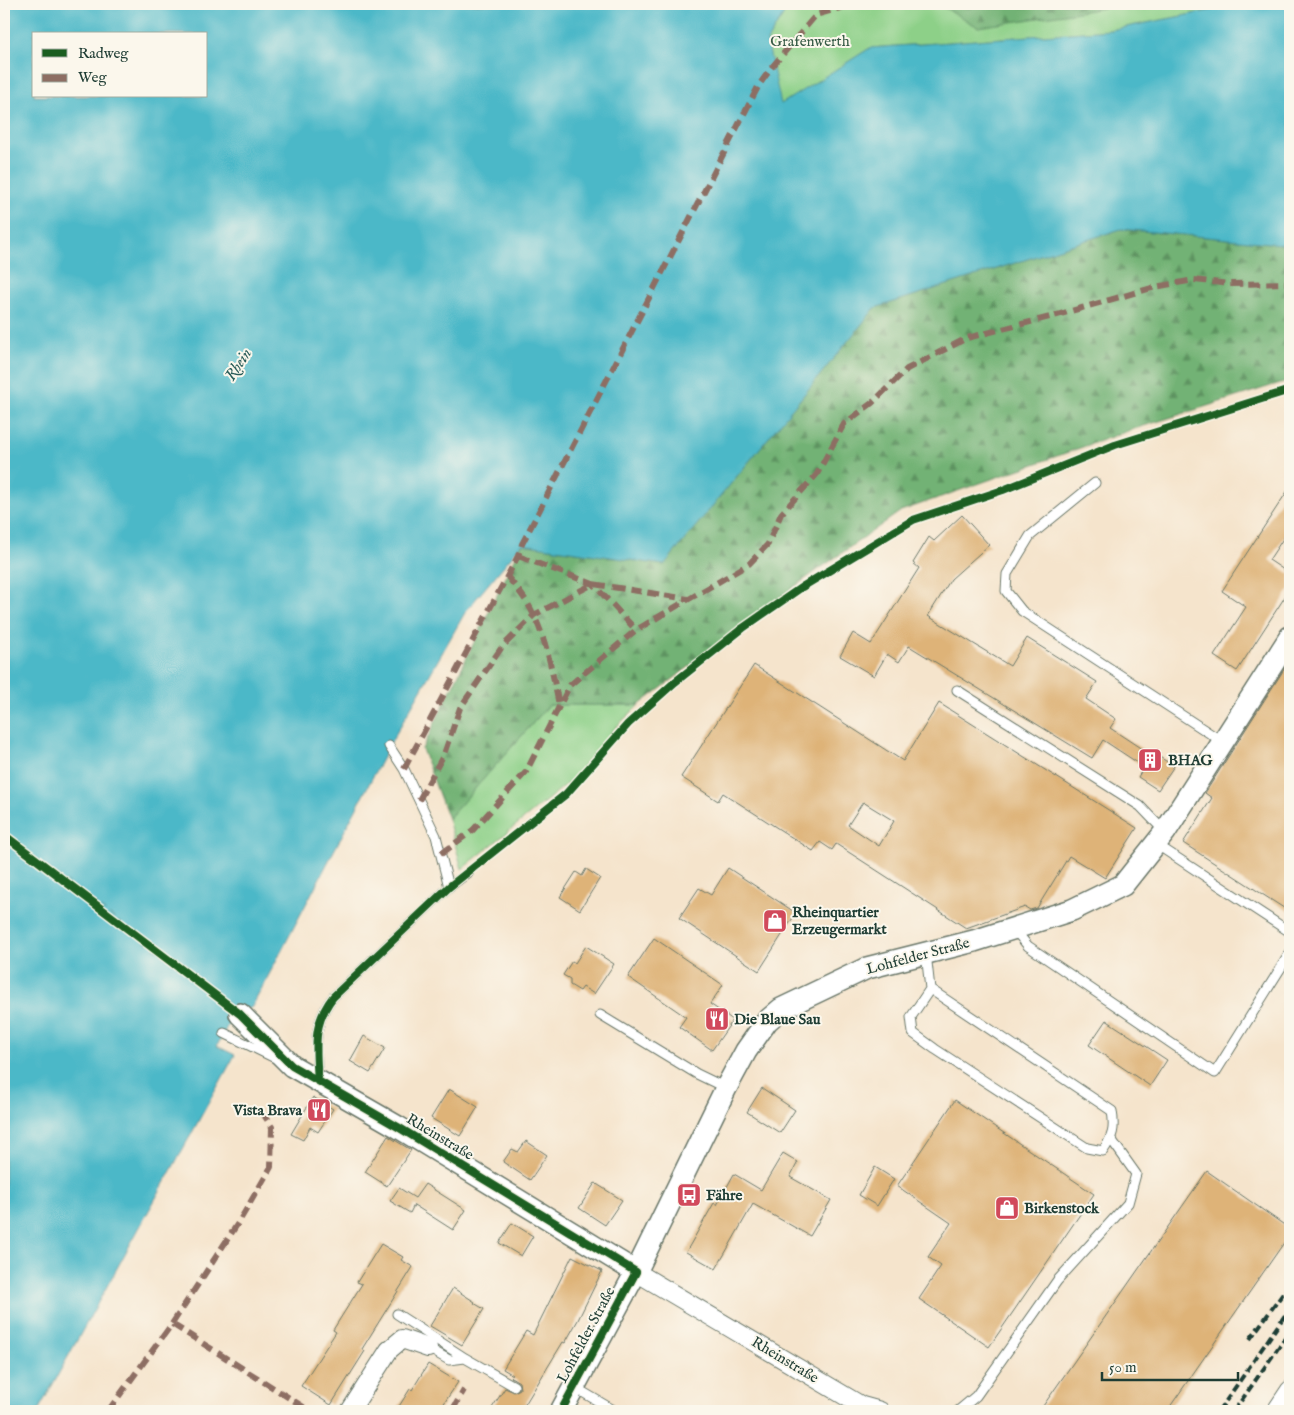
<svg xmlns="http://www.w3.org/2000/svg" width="1294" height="1415" viewBox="0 0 1294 1415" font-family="'IM FELL English',serif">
<defs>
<pattern id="forest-firs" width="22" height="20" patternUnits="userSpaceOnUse" patternTransform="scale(1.25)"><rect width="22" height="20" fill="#72b274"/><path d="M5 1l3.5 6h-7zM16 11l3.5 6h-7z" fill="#5d9260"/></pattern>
</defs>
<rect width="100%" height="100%" fill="#fbf7ec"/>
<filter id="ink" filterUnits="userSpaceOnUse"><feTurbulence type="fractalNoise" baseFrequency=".02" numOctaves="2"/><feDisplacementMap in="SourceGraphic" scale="10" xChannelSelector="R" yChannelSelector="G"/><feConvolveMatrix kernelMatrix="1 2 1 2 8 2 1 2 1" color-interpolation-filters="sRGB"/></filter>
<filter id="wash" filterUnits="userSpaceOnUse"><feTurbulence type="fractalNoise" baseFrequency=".0096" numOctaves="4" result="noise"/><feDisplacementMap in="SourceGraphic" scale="20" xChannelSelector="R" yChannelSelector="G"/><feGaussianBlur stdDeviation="1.12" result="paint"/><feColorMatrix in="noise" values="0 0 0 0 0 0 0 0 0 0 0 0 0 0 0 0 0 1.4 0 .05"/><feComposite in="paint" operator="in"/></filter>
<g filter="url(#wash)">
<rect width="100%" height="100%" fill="#f5e4cc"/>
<path fill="#8dd088" stroke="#56865e" d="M 790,4 L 1243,4 L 1111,30 L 870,48 L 780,105 L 767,41 Z
M 549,705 L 639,705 L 615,728 L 573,779 L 462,869 L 448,819 Z"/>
<path fill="url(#forest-firs)" stroke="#487854" d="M 938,4 L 1131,4 L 978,27 Z
M 1121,229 L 1281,244 L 1290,242 L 1290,380 L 1131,430 L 901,511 L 791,589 L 639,705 L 549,705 L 448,819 L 422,749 L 522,544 L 664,565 L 875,308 Z"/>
<path fill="#4cb8c8" stroke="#367a7e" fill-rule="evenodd" d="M 4,4 L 790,4 L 767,41 L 781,104 L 870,48 L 1111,30 L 1243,4 L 1290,4 L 1290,242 L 1281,244 L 1121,229 L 875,308 L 664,565 L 522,544 L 466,611 L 389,746 L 252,1007 L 231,1019 L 217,1046 L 235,1055 L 38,1411 L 4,1411 ZM 34,34 L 206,34 L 206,96 L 34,96 Z"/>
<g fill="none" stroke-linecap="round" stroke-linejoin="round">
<path stroke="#2a5c59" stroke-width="1" stroke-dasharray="6 5" stroke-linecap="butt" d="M 4,835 L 233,1008"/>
</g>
<g id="blocks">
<path fill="#deb378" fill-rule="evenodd" d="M 1290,487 L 1290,528 L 1269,560 L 1290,574 L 1290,589 L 1237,671 L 1214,656 L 1246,607 L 1222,591 Z
M 962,515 L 989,545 L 951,579 L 928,616 L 1010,666 L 1027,638 L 1097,682 L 1086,699 L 1116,719 L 1110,728 L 1151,755 L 1153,753 L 1174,766 L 1158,790 L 1138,777 L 1144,767 L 1103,740 L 1092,758 L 909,646 L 899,662 L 887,654 L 874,676 L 840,656 L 853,633 L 871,644 L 919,568 L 913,563 L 929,537 L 934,541 Z
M 1290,660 L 1290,912 L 1183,843 L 1212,798 L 1205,793 Z
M 754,665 L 903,761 L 939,703 L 1137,828 L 1105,878 L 1069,856 L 1037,908 L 1030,910 L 1025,907 L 966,928 L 836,844 L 832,850 L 820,842 L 813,851 L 723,793 L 718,801 L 681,777 ZM 863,802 L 894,821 L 879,846 L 848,825 Z
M 728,868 L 796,913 L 759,971 L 679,918 L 699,888 L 711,895 Z
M 586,869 L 600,878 L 580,910 L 560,897 L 576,872 L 582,876 Z
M 654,938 L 723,985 L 710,1004 L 733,1020 L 712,1050 L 679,1027 L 686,1017 L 628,977 Z
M 586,946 L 614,964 L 594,994 L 583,987 L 580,991 L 570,985 L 570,979 L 563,975 L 572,961 L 575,963 Z
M 1106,1020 L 1167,1060 L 1150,1086 L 1089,1045 Z
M 364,1036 L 385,1048 L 370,1073 L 350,1061 Z
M 762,1088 L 795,1110 L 780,1133 L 747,1112 Z
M 449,1089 L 478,1107 L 460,1136 L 431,1118 Z
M 313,1097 L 333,1109 L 318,1132 L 310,1127 L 303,1140 L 291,1134 Z
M 955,1100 L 1094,1194 L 989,1347 L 919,1299 L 941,1266 L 928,1257 L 951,1223 L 897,1186 Z
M 388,1136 L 411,1150 L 387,1186 L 365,1172 Z
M 526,1141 L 547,1155 L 530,1180 L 503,1162 L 512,1149 L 518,1152 Z
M 783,1153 L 798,1162 L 790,1177 L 831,1200 L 810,1236 L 753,1204 L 716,1269 L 686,1252 L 714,1203 L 717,1205 L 734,1174 L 761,1190 Z
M 875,1167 L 894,1179 L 877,1206 L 859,1195 Z
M 1207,1171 L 1290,1229 L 1290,1234 L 1167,1411 L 1050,1411 L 1043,1406 Z
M 595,1183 L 622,1200 L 605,1225 L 579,1208 Z
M 425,1184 L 466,1210 L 453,1230 L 414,1205 L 410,1213 L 390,1201 L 399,1188 L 415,1198 Z
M 512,1223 L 533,1236 L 521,1256 L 499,1243 Z
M 381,1244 L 403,1257 L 401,1260 L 413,1267 L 362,1349 L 365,1351 L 331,1405 L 301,1386 L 336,1332 L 333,1330 L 362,1284 L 357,1282 Z
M 572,1256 L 602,1271 L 578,1320 L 565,1343 L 563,1342 L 521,1411 L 490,1411 L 505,1388 L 514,1392 L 520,1389 L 519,1382 L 511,1377 L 513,1375 L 503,1369 L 526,1331 L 533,1335 Z
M 453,1288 L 475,1302 L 474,1303 L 484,1309 L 462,1345 L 430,1326 Z
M 428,1364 L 458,1382 L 439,1411 L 396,1411 L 410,1389 L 412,1390 Z"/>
</g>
</g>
<g filter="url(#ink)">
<use href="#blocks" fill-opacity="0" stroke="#6a7769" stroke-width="1"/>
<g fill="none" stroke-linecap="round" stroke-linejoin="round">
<defs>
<path id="service" d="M 1095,483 L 1030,536 L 1007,574 L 1006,591 L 1022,611 L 1223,742
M 957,690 L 1140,806 L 1165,832
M 389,746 L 404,769 L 436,836 L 449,887
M 1156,844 L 1290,932
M 1014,929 L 1028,946 L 1215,1073 L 1290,953
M 926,953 L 930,989 L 1112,1111 C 1115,1129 1113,1136 1103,1151 L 1087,1148 L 935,1049 L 913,1033 L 911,1017 L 930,989
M 600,1015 L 697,1074 L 726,1088
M 224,1033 L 273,1057
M 318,1080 C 316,1048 312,1024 333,997 L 449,887 L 469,872
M 397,1314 L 465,1358 L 514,1386
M 428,1348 L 449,1360 L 465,1358
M 574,1387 L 615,1411
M 958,1411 L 976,1396 L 1057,1281 L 1128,1203 L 1136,1174 L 1111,1139"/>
<path id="minor" d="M 636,1272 L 862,1406 L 880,1411
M 350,1411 L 389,1350 L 402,1339 L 428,1348
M 1276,1411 L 1290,1390"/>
<path id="tertiary" d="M 240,1014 L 292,1066 L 398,1127 L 636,1272
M 561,1411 L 636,1272 L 726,1088 L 746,1051 L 767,1021 L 781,1009 L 867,968 L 974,941 L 1072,910 L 1123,885 L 1165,832 L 1290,637"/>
</defs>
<use href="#service" stroke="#6a7769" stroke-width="11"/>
<use href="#minor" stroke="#6a7769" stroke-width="20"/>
<use href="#tertiary" stroke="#6a7769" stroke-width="24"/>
<use href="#service" stroke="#fff" stroke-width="9"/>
<use href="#minor" stroke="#fff" stroke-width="18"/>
<use href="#tertiary" stroke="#fff" stroke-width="21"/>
<path stroke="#1f3d34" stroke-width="4" stroke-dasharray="8 4" stroke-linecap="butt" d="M 1250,1339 L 1290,1284
M 1219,1411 L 1290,1308
M 1234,1411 L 1290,1331"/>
<path stroke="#8d6e63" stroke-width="6" stroke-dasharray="12 6" stroke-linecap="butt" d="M 518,556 L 593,584 L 636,630
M 507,576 C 514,585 522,594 528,604 C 546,635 552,671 559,705
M 404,769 L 518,556 L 522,544 L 759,85 L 772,67 L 816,15 L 854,4
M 419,800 L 444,754 L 460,708 L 502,647 L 534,615 L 593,584 L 688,599
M 441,854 L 473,830 L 526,772 L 570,685 L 636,630 L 749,564 L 768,544 L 781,514 L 817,474 L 844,424 L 872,403 L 907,369 L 967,338 L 1050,317 L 1155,287 L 1194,280 L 1230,284 L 1290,283
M 172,1324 L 310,1411
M 108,1411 L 172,1324 L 240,1220 L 271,1167 L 272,1127 L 264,1115
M 452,1411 L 464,1390"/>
<defs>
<path id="cycleway" d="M 4,835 L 240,1014 L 292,1066 L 398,1127 L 636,1272 L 561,1411
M 318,1081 C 316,1048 312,1024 333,997 L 449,887 L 566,794 L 628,724 L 675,682 L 743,628 L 802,587 L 913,520 L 1003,490 L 1115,445 L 1290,390"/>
</defs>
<use href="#cycleway" stroke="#fbf7ec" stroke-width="11"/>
<use href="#cycleway" stroke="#1b5e20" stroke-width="8"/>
</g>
</g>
<defs>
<symbol id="building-square" viewBox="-11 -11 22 22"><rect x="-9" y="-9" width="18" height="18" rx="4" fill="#d1495b" stroke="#fbf7ec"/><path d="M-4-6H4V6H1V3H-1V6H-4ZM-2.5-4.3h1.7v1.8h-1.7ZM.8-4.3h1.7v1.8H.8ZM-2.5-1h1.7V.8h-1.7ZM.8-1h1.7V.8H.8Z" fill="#fff"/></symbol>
<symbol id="shop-square" viewBox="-11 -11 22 22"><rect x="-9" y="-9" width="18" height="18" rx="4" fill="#d1495b" stroke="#fbf7ec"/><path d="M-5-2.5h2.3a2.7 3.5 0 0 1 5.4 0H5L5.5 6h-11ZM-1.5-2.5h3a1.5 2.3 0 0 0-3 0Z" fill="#fff"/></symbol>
<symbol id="restaurant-square" viewBox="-11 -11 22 22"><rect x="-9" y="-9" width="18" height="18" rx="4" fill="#d1495b" stroke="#fbf7ec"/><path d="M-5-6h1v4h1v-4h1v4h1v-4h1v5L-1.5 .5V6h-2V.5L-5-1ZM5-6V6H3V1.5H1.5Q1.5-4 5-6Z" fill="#fff"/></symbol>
<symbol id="bus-square" viewBox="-11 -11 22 22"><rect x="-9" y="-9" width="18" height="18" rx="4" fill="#d1495b" stroke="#fbf7ec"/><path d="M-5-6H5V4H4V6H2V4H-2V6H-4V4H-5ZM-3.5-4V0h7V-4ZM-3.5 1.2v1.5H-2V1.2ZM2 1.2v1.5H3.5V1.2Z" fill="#fff"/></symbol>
</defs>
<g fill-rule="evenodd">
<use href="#building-square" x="1136" y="746" width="28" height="28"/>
<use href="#shop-square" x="761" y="907" width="28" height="28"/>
<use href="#restaurant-square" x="703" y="1005" width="28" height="28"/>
<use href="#restaurant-square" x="305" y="1096" width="28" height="28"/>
<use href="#bus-square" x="675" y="1181" width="28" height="28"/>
<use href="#shop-square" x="993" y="1194" width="28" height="28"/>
</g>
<g text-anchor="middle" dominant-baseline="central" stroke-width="4" stroke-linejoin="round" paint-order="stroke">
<g font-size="15" fill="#355a45" stroke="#fbf7ec">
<text x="810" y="41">Grafenwerth</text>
</g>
<g font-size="15" font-weight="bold" fill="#1f3d34" stroke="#fbf7ec" text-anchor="start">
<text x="1168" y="760">BHAG</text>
<text x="792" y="912">Rheinquartier<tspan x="792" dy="17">Erzeugermarkt</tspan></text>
<text x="734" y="1019">Die Blaue Sau</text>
<text x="302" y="1110" text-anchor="end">Vista Brava</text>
<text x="706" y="1195">Fähre</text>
<text x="1024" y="1208">Birkenstock</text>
</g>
<g font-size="15" fill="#1f3d34" stroke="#fbf7ec">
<text transform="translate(918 956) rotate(-15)">Lohfelder Straße</text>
<text transform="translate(440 1137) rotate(31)">Rheinstraße</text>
<text transform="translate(586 1335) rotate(-62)">Lohfelder Straße</text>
<text transform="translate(785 1360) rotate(31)">Rheinstraße</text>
</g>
<g font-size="16" font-style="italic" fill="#2a5c59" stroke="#fbf7ec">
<text transform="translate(239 365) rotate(-57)">Rhein</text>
</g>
</g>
<rect width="1294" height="1415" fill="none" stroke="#fbf7ec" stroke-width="20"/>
<rect x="32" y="32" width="175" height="65" fill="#fbf7ec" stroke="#a3ada2"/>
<rect x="42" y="49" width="25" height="8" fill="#1b5e20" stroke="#a3ada2"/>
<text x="78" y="58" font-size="15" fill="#1f3d34">Radweg</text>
<rect x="42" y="74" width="25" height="8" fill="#8d6e63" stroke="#a3ada2"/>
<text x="78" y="82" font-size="15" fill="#1f3d34">Weg</text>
<path d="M1102 1372v8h136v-8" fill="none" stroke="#1f3d34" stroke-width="2.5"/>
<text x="1109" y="1372" font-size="15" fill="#1f3d34" stroke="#fbf7ec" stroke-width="4" paint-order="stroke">50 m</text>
</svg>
